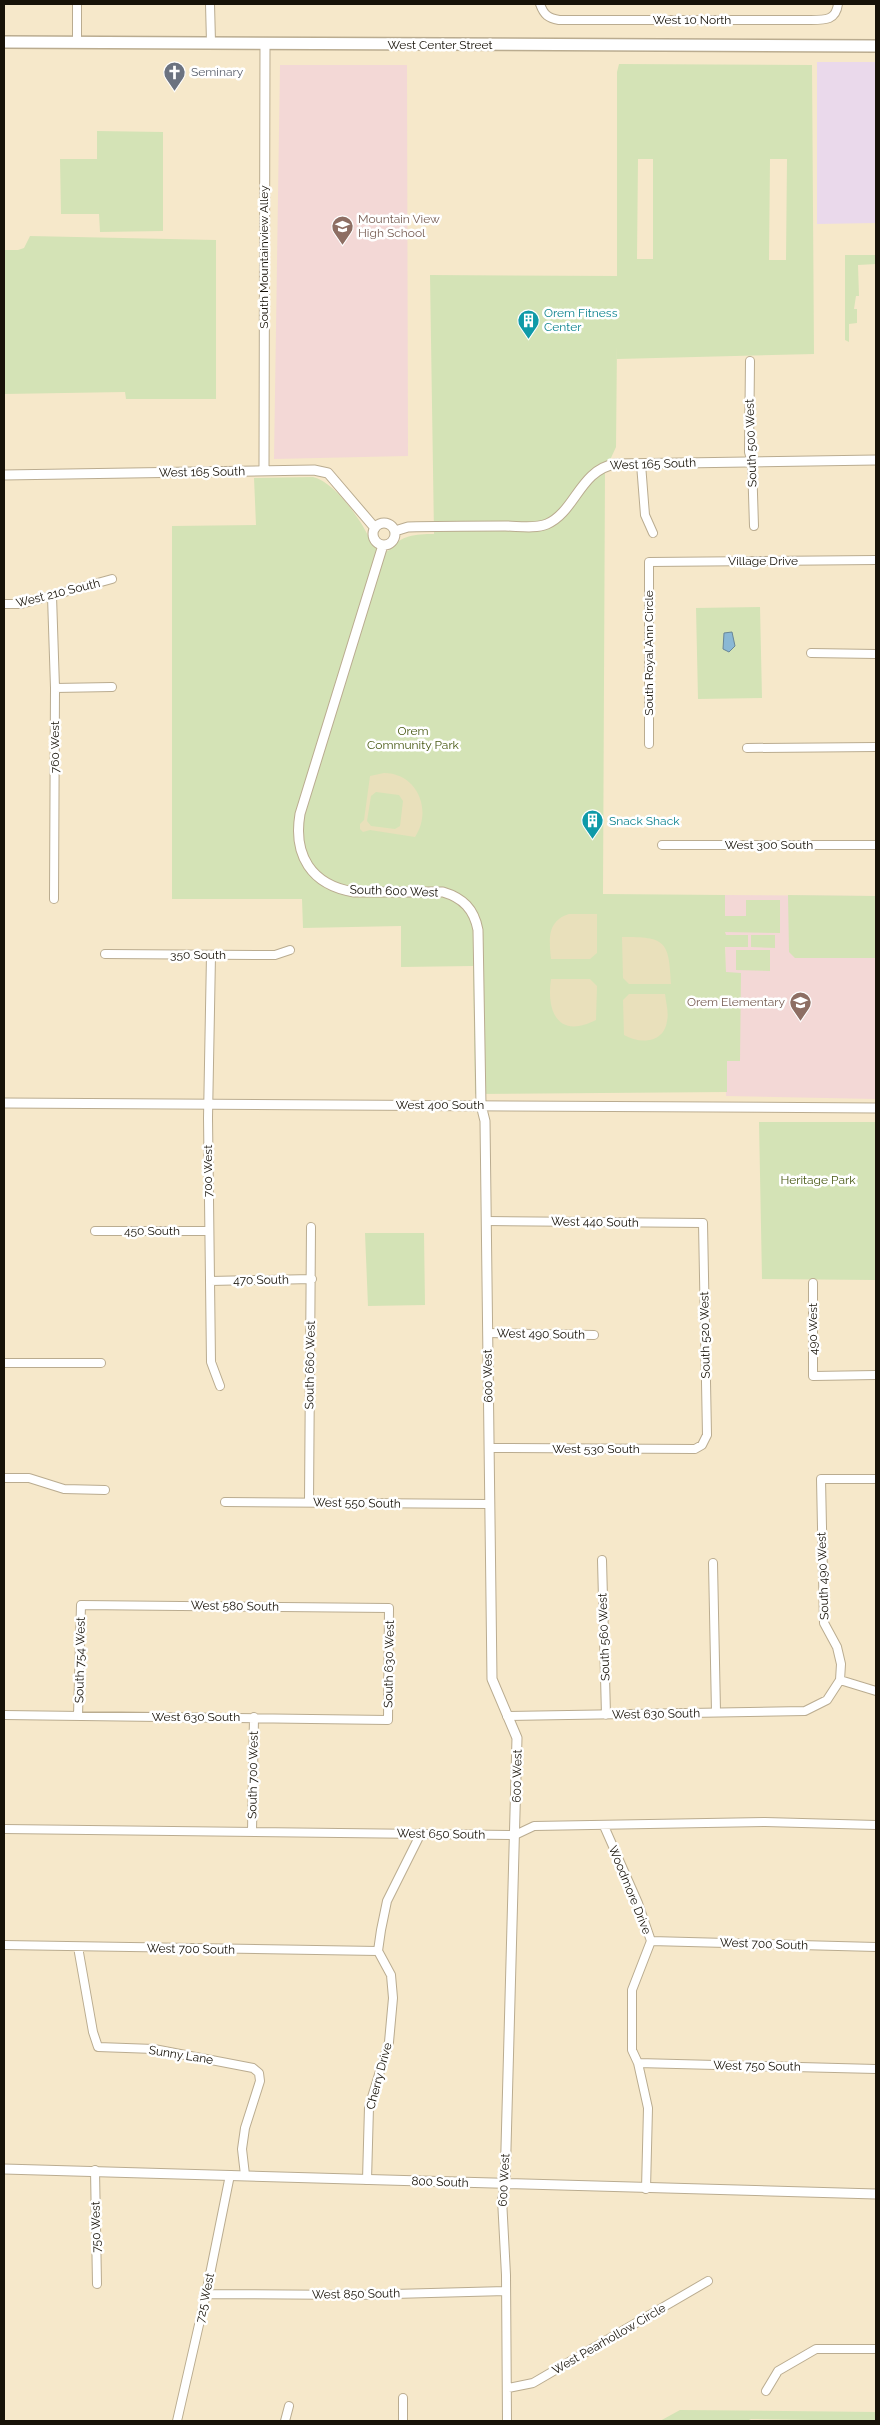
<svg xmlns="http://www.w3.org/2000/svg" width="880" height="2425" viewBox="0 0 880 2425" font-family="Raleway,sans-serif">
<rect width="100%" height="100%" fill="#f6e8ca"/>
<path fill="#ead9eb" d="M 817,62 L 876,62 L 876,223 L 817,224 Z"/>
<path fill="#f3d8d6" d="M 280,65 L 407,65 L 408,456 L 274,459 Z
M 725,895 L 876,896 L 876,1099 L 726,1096 Z"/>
<path fill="#d4e3b6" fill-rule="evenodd" d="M 619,64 L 812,65 L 814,354 L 617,359 L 617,345 L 616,447 L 605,471 L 603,894 L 725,895 L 725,916 L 746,916 L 746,900 L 780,900 L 780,933 L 725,932 L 726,935 L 748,935 L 748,947 L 725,947 L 726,972 L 741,973 L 740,1061 L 727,1061 L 727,1092 L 475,1094 L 473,966 L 401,967 L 401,926 L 303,928 L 302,899 L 172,899 L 172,526 L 256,525 L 254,478 L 313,477 C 335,482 365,524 372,545 L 388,551 C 401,535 415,534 434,534 L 430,275 L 617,276 L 617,72 ZM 638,159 L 653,159 L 653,259 L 637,259 ZM 770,159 L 787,159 L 786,260 L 769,260 Z
M 97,131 L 163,132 L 163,231 L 100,232 L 99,214 L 61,214 L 60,159 L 97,159 Z
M 30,236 L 216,240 L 216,399 L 126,399 L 125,392 L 4,394 L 4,250 L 18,250 L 24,248 Z
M 845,255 L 876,255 L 876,264 L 858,265 L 859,296 L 856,296 L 854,309 L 857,309 L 857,323 L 849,324 L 849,342 L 845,340 Z
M 760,607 L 762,698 L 698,699 L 696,608 Z
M 788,895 L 876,896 L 876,958 L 795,958 L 789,952 Z
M 751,935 L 775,935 L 775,948 L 751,947 Z
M 736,950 L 770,950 L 770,971 L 736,970 Z
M 759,1122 L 876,1122 L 876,1280 L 762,1279 Z
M 365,1233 L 424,1233 L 425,1305 L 368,1306 Z
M 680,2410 L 876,2412 L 876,2421 L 751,2419 L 747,2421 L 660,2421 Z"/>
<path fill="#e9e0bb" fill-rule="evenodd" d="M 384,773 C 417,773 433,810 415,837 L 370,830 L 363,832 L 360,829 L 360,824 L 364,820 L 370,776 ZM 376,792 L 399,795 L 403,801 L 400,826 L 395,829 L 371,826 L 367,821 L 371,796 Z
M 569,914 L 597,914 L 597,953 L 590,959 L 551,959 C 549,939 547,921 569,914 Z
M 622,937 C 665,937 669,940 671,984 L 629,984 L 623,978 Z
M 551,979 L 590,979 L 597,986 L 596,1020 C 559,1039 546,1013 551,979 Z
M 629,994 L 665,994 C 666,1003 669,1013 667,1021 C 664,1044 639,1044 624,1035 L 623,1000 Z"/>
<path fill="#8ab8d5" stroke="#688698" d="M 732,632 L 735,646 L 729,652 L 723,649 L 724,633 Z"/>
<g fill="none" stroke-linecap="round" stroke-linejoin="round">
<defs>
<path id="minor" d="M 210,4 L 211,42
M 540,4 C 544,15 548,18 559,20 L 811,20 C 826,20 836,20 838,4
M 77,42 L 77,4
M 750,361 L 749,452 L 752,462 L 754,526
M 641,464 L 645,515 L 653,533
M 52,596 L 55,688 L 54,899
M 4,604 L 21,604 L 112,579
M 811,653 L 876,654
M 55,688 L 112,687
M 649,744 L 649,562 L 876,560
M 747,748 L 876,747
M 662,845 L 876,845
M 105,954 L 275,955 L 290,950
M 211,955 L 208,1118 L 211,1362 L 220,1386
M 486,1221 L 703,1223 L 707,1435 L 702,1445 L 695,1449 L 489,1448
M 95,1231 L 208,1231
M 210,1281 L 312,1279
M 813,1283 L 813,1376 L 876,1375
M 488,1333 L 594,1335
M 4,1363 L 101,1363
M 4,1478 L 29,1478 L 64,1489 L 105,1490
M 225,1502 L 489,1504
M 309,1502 L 311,1227
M 602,1560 L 606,1715
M 713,1563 L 716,1712
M 840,1680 L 876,1691
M 4,1715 L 388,1720 L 389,1608 L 81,1605 L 78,1716
M 507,1716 L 805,1711 L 827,1700 L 840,1680 L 841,1664 L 837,1647 L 824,1623 L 821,1479 L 876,1479
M 604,1826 L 638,1903 L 651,1941 L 632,1990 L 632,2050 L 638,2063 L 648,2108 L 646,2189
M 4,1829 L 515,1835 L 534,1826 L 765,1822 L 876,1825
M 252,1832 L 254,1717
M 651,1941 L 876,1947
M 4,1945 L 378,1951
M 78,1947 L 93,2032 L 98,2047 L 154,2049 L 253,2068 L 259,2073 L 260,2081 L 245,2128 L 242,2149 L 245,2175
M 638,2063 L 876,2069
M 95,2170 L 97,2284
M 367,2180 L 369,2107 L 389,2042 L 393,1998 L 391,1975 L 378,1951 L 381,1930 L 387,1901 L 421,1833
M 505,2185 L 502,2199 L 506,2275 L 507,2421
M 206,2294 L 356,2295 L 506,2291
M 508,2388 L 533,2383 L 708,2281
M 766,2391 L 778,2371 L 816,2349 L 876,2349
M 403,2398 L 403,2421
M 177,2421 L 206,2294 L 230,2175
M 285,2421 L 289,2406"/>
<path id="tertiary" d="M 264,471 L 265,43
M 4,475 L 314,470 L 328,473 L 375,528
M373 534a11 11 0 1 1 22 0a11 11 0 1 1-22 0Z
M 395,531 L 408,527 C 440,526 472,526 505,526 C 518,526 535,529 547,524 C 575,512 580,470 615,464 L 876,460
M 383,545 L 300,814 C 293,855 311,885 354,892 L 443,892 C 463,898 474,909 478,930 L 481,1105 L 485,1121 L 492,1679 L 517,1738 L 505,2185
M 4,1103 L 876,1108
M 4,2169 L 876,2194"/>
<path id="primary" d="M 4,42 L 876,46"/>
</defs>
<use href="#minor" stroke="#baac90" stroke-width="10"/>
<use href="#tertiary" stroke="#baac90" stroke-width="11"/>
<use href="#primary" stroke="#baac90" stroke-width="14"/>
<use href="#minor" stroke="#fff" stroke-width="8"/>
<use href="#tertiary" stroke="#fff" stroke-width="9"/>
<use href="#primary" stroke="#fff" stroke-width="11"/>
</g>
<defs>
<symbol id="church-pin" viewBox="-11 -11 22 30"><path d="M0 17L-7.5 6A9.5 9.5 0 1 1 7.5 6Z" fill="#6b7280" stroke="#fff"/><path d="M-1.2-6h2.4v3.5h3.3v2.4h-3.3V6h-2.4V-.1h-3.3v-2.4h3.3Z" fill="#fff"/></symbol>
<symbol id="school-pin" viewBox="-11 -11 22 30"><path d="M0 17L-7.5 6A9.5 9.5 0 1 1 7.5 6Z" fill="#8d6e63" stroke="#fff"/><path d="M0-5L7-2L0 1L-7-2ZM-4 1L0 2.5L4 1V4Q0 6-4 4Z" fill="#fff"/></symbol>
<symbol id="building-pin" viewBox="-11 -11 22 30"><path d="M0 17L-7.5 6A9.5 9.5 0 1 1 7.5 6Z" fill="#0f9aa8" stroke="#fff"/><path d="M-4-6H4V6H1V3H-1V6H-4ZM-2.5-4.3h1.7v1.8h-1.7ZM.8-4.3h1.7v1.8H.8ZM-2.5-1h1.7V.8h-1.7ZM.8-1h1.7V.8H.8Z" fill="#fff"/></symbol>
</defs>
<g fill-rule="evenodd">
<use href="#church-pin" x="162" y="60" width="25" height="34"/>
<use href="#school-pin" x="330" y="214" width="25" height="34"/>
<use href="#building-pin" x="516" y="308" width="25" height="34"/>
<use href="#building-pin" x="580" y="808" width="25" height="34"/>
<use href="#school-pin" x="788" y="990" width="25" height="34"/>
</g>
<g text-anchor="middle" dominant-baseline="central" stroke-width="5" stroke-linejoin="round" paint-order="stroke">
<g font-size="12" fill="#171208" stroke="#fff">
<text x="692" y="20">West 10 North</text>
<text x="440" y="45">West Center Street</text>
<text transform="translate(264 257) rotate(-90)">South Mountainview Alley</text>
<text transform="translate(751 443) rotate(-92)">South 500 West</text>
<text transform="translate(653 464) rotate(-2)">West 165 South</text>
<text transform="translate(202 472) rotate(-1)">West 165 South</text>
<text x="763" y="561">Village Drive</text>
<text transform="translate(58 593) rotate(-14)">West 210 South</text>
<text transform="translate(649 653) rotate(-90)">South Royal Ann Circle</text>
<text transform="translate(55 747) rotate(-90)">760 West</text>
<text x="769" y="845">West 300 South</text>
<text transform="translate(394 891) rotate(2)">South 600 West</text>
<text x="198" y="955">350 South</text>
<text x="440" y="1105">West 400 South</text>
<text transform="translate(208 1171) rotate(-90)">700 West</text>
<text transform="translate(595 1222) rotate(1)">West 440 South</text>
<text x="152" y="1231">450 South</text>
<text transform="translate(261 1280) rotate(-1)">470 South</text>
<text transform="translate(813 1329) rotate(-90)">490 West</text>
<text transform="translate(541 1334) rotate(1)">West 490 South</text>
<text transform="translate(705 1335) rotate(-91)">South 520 West</text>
<text transform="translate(310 1365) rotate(-89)">South 660 West</text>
<text transform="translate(488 1376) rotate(-91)">600 West</text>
<text x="596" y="1449">West 530 South</text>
<text transform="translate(357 1503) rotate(1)">West 550 South</text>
<text transform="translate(823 1576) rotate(-92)">South 490 West</text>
<text transform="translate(235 1606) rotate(1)">West 580 South</text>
<text transform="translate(604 1637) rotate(-92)">South 560 West</text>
<text transform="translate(80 1660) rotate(-89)">South 754 West</text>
<text transform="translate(389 1664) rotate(-89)">South 630 West</text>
<text transform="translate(656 1714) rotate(-1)">West 630 South</text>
<text x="196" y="1717">West 630 South</text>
<text transform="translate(253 1775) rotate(-89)">South 700 West</text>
<text transform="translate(517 1776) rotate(-89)">600 West</text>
<text transform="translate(441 1834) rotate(1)">West 650 South</text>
<text transform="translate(630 1890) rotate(68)">Woodmore Drive</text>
<text transform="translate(764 1944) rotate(2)">West 700 South</text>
<text transform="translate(191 1949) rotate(1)">West 700 South</text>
<text transform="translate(181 2055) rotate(9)">Sunny Lane</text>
<text transform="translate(757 2066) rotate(1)">West 750 South</text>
<text transform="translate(379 2076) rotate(-75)">Cherry Drive</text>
<text transform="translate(504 2180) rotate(-87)">600 West</text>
<text transform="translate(440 2182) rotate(2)">800 South</text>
<text transform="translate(96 2227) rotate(-91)">750 West</text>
<text transform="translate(356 2294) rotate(-1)">West 850 South</text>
<text transform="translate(205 2298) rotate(-78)">725 West</text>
<text transform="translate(609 2339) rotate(-30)">West Pearhollow Circle</text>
</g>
<g font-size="12" fill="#5b616d" stroke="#fff" text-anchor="start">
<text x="191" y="72">Seminary</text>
</g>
<g font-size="12" fill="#785e54" stroke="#fff" text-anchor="start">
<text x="358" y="219">Mountain View<tspan x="358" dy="14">High School</tspan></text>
<text x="785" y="1002" text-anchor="end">Orem Elementary</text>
</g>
<g font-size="12" fill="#0d838f" stroke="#fff" text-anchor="start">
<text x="544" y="313">Orem Fitness<tspan x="544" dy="14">Center</tspan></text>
<text x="609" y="821">Snack Shack</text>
</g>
<g font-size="12" fill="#495a15" stroke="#fff">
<text x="413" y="731">Orem<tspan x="413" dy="14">Community Park</tspan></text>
<text x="818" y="1180">Heritage Park</text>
</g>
</g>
<rect width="880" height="2425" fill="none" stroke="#171208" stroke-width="10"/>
</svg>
